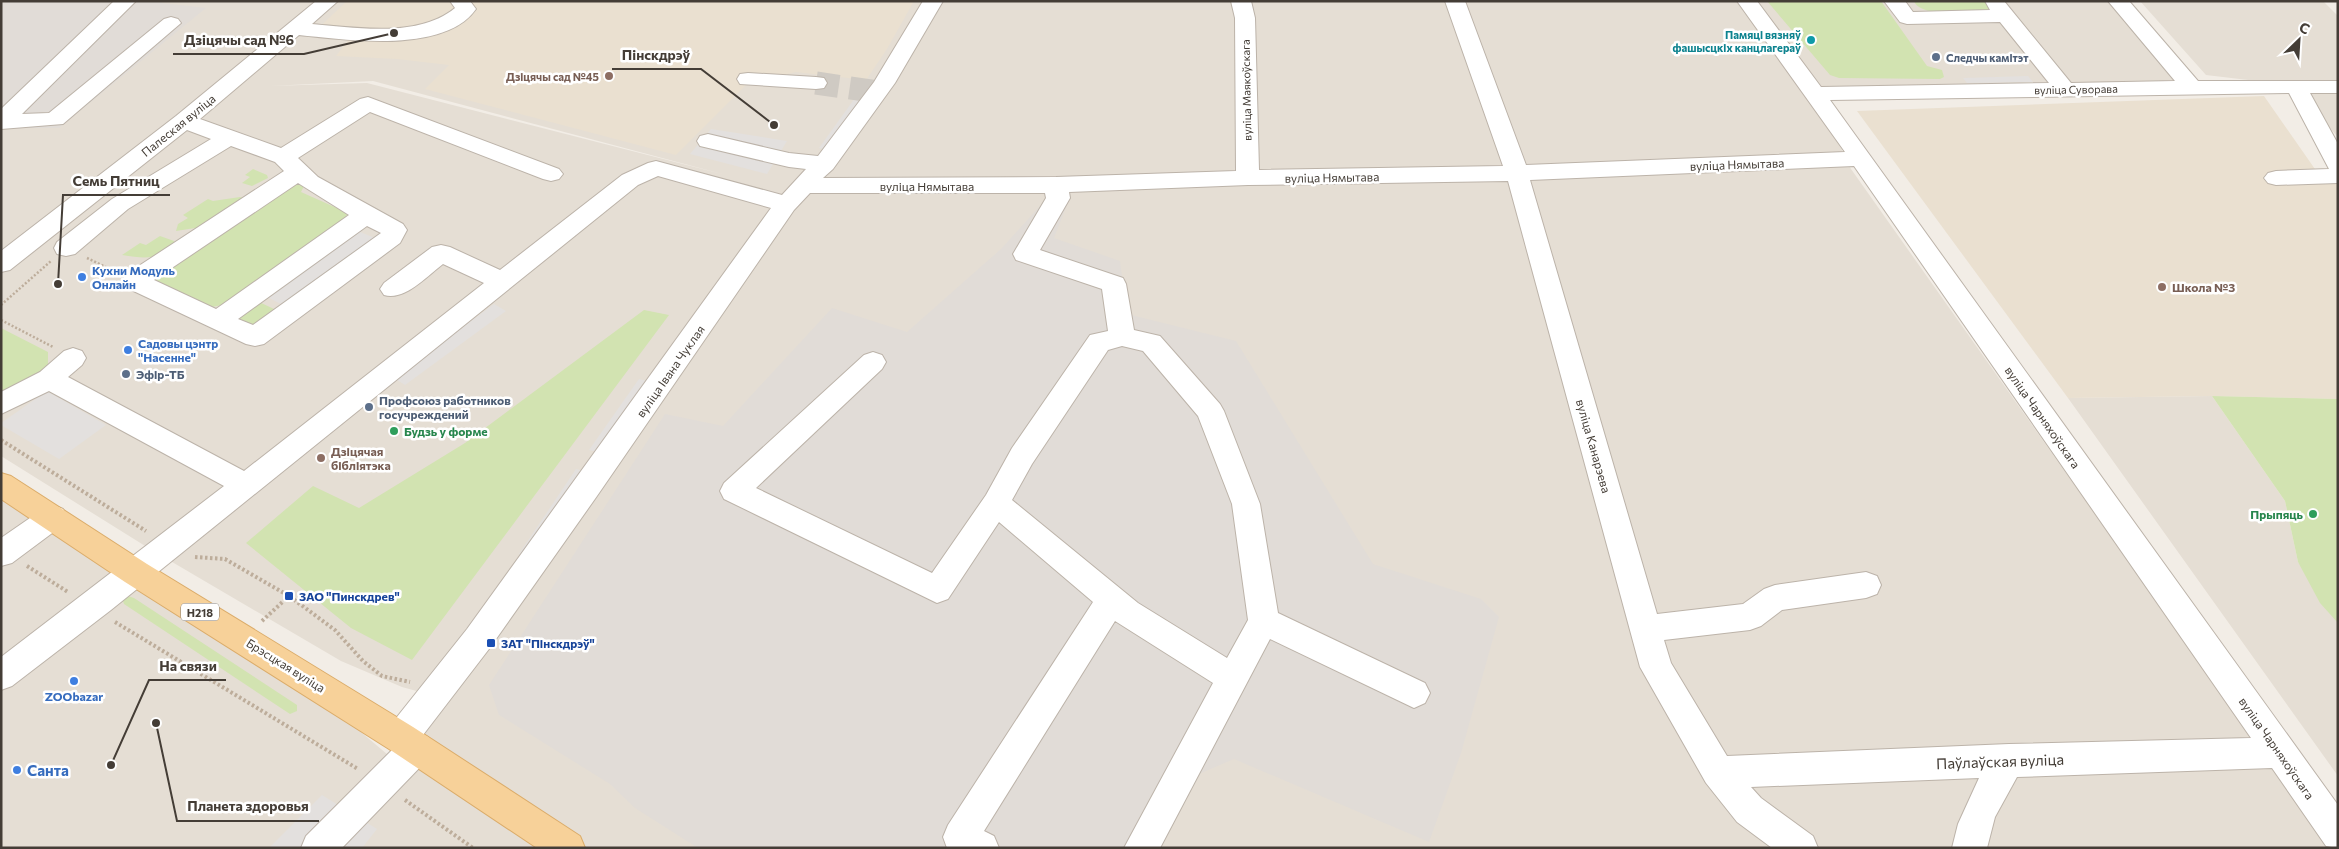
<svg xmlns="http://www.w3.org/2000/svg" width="2339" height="849" viewBox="0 0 2339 849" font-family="Commissioner,sans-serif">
<rect width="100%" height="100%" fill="#f2ede6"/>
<path fill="#e5ded4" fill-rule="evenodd" d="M 1,1 L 1744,1 L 1808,93 L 1841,148 L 1851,169 L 2331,848 L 1,848 L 1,494 L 343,717 L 400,765 L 442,698 L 402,687 L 341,661 L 150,549 L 1,456 ZM 373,81 L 726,175 L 367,83 L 270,86 Z
M 1749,1 L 2113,1 L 2183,82 L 1816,92 Z
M 2140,1 L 2323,1 L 2338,16 L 2338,137 L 2290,85 L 2206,75 Z
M 2212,396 L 2285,501 L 2298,562 L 2338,616 L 2338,776 L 2068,398 Z"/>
<path fill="#e1dcd7" d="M 1,1 L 162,1 L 162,3 L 206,8 L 59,128 L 1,128 Z
M 1048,197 L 1069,200 L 1054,238 L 1120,261 L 1127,314 L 1236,341 L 1373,564 L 1481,599 L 1499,617 L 1461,753 L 1429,842 L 1234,759 L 1192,777 L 1154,848 L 698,848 L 635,808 L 610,784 L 499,715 L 489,685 L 665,414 L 723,426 L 832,308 L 907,332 L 1001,249 Z"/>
<path fill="#eae0d0" d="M 347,1 L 914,1 L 887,49 L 866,80 L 796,72 L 747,84 L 676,155 L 425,89 L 449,65 L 397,59 L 336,56 L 350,38 L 311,35 Z
M 2264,96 L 2317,172 L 2338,177 L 2338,399 L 2212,396 L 2068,398 L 1857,111 Z"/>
<path fill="#d2e3b1" d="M 1767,1 L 1881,1 L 1927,66 L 1942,70 L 1944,77 L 1940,79 L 1839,78 L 1830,75 Z
M 1914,1 L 1990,1 L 1998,13 C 1980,13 1920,19 1914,1 Z
M 253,169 L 267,175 L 268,178 L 252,186 L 242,183 L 250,177 L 245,175 Z
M 297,181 L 304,186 L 301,192 L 348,213 L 343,222 L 227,304 L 212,307 L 152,282 L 156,271 Z
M 240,197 L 247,199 L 208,226 L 176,231 L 178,224 L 188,218 L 183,215 L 208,199 L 213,201 Z
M 160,236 L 174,241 L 176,245 C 155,260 147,259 122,255 L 140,243 L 146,245 Z
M 257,301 L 274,309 L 274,312 L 253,325 L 237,319 Z
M 644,310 L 669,315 L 412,660 L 351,628 L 246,543 L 313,486 L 359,508 L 465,443 Z
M 1,328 L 48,352 L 48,368 L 1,398 Z
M 2212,396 L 2338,399 L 2338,623 L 2320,603 L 2298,562 L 2285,501 Z
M 128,596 L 134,598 L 297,705 L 297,711 L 290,714 L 124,604 L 123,601 Z"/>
<path fill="#e3e0de" d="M 2028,76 L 2033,82 L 1967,83 L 1963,78 Z
M 860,91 L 869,92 L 828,150 L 819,148 Z
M 711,129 L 787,141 L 767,174 L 690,154 Z
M 355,230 L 375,238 L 283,305 L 263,295 Z
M 494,304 L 506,311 L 405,385 L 394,378 Z
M 639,379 L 647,381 L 598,452 L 589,450 Z
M 47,391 L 106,425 L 59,459 L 1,425 L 1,423 Z
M 576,469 L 584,471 L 528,556 L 519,554 Z
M 322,795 L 377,829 L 362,848 L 269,848 Z"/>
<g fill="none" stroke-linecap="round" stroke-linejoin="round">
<path stroke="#cfcac3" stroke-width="23" stroke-dasharray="23 11" stroke-linecap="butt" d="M 816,83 L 878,92"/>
<defs>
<path id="minor" d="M 114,1 L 136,1 L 22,114 L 49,113 L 164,19 L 171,17 L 178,19 L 181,23 L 63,124 L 1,129 L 1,109 Z
M 316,1 L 338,1 L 312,24 C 356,28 419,38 455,8 L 450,1 L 470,1 L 476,9 C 445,54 347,40 299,35 L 200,119 L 281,148 L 360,99 L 368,97 L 559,169 L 563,174 L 559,179 L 551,181 L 543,179 L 370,112 L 298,158 L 318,177 L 403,224 L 407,230 L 400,243 L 264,344 L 255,346 L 246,344 L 125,287 L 122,281 L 125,275 L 284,171 L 275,162 L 231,146 L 128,209 L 75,254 L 66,256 L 57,254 L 54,248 L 57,242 L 112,199 L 211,139 L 187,130 L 10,270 L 1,272 L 1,251 L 176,116 ZM 298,183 L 349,215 L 216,309 L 154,280 ZM 367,226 L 381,233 L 253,325 L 238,319 Z
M 923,1 L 943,1 L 895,83 L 833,169 L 823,178 L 1056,177 L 1236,171 L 1235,18 L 1231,1 L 1251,1 L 1255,18 L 1259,170 L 1503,166 L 1445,1 L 1465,1 L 1526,165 L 1845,152 L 1737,1 L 1757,1 L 1821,87 L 2049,83 L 2000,22 L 1907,24 L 1900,22 L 1884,1 L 1905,1 L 1913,12 L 1990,10 L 1985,1 L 2004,1 L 2071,83 L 2175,81 L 2108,1 L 2129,1 L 2198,81 L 2338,81 L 2338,93 L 2310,93 L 2338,144 L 2338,183 L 2276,185 L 2268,183 L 2264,178 L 2268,173 L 2276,171 L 2329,169 L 2289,93 L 1830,100 L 2338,805 L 2338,848 L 2326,846 L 2272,768 L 2017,777 L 1995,817 L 1987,848 L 1952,848 L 1958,824 L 1979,778 L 1751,787 L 1761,798 L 1813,836 L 1818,848 L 1772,848 L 1737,822 L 1706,783 L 1640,667 L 1508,181 L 1248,185 L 1069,192 L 1070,198 L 1040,250 L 1123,278 L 1126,284 L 1134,330 L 1160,336 L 1220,404 L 1224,411 L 1260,504 L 1278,613 L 1425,683 L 1430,693 L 1425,703 L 1414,708 L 1270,639 L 1160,848 L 1124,848 L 1213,683 L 1115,621 L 984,831 L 994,836 L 999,848 L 947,848 L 943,837 L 948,825 L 1093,602 L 999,522 L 948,599 L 937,603 L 724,499 L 720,491 L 724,483 L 864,355 L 873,352 L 882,355 L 886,362 L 882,369 L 756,488 L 932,573 L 986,495 L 1012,448 L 1090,335 L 1108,331 L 1102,289 L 1016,260 L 1013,254 L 1046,198 L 1045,193 L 810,193 L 794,210 L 597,496 L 489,649 L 423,735 L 428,737 L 433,748 L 428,759 L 342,848 L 301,848 L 306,836 L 392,750 L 384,738 L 389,727 L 467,629 L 771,208 L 658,176 L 638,185 L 111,610 L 12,686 L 1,690 L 1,657 L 224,486 L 49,391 L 1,414 L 1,392 L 40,372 L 64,351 L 73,348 L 82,351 L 86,358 L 82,365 L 68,377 L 244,471 L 484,283 L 443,264 C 427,276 405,301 384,295 L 380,289 L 384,283 L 432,247 L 441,245 L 450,247 L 500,270 L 622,175 L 648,163 L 656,161 L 782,195 L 806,169 L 789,167 L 700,146 L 697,141 L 700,136 L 708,134 L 789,153 L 818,156 L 874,82 ZM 1854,166 L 2251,738 L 2009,744 L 1727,756 L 1671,663 L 1664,640 L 1750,630 L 1761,626 L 1782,610 L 1866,598 L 1877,594 L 1881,585 L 1877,576 L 1866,572 L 1775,585 L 1764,589 L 1743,604 L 1657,614 L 1530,180 ZM 1122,346 L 1143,351 L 1198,416 L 1232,504 L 1248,620 L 1227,658 L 1138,603 L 1012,500 L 1032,464 L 1108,350 Z
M 748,73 L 816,77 L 824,78 L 827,83 L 824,88 L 816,89 L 740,84 L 737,79 L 740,74 Z
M 53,505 L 63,509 L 68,517 L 63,525 L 12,563 L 1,566 L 1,538 L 43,509 Z"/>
<path id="major" d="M 1,473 L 11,476 L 147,564 L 413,727 L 580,836 L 585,848 L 537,848 L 389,749 L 125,582 L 1,499 Z"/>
</defs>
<use href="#minor" stroke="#bcb3a9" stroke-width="2"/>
<use href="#major" stroke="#dbac6a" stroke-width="2"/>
<path stroke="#bdad9b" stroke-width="2.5" stroke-dasharray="2 2" stroke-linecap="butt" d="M 87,258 L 116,272
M 1,305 L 51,261
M 1,320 L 53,347"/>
<path stroke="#bdad9b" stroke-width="4" stroke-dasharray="2.5 2.5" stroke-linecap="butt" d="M 1,440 L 146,531
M 195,557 L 225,559 L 289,596 L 335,630 L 363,661 L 382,676 L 410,682
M 27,566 L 68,592
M 262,621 L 289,596
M 115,622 L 358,769
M 405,800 L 473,848"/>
<use href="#minor" fill="#fff" fill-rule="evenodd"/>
<use href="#major" fill="#f7d199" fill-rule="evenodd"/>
</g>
<circle fill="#0f9aa8" stroke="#fff" stroke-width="2" cx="1811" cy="40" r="5"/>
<g fill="#5c6f8a" stroke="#fff" stroke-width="2">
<circle cx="1936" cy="57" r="5"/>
<circle cx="126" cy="374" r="5"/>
<circle cx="369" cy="407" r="5"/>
</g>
<g fill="#8d6e63" stroke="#fff" stroke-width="2">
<circle cx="609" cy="76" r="5"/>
<circle cx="2162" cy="287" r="5"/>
<circle cx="321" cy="458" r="5"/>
</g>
<g fill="#3f7fe0" stroke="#fff" stroke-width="2">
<circle cx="82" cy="277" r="5"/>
<circle cx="128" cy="350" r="5"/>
<circle cx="74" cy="681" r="5"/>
<circle cx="17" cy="770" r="5"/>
</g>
<g fill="#2e9e5b" stroke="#fff" stroke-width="2">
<circle cx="394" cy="431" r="5"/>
<circle cx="2313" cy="514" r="5"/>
</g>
<g fill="#1a4fb4" stroke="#fff" stroke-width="2">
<rect x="284" y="591" width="10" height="10" rx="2.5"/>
<rect x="486" y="638" width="10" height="10" rx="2.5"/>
</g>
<g text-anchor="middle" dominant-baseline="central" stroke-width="5" stroke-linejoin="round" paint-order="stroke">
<g font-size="11" font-weight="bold" fill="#0d838f" stroke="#fff" text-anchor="end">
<text x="1801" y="34">Памяці вязняў<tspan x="1801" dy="13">фашысцкіх канцлагераў</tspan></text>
</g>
<g font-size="11" font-weight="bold" fill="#4e5e75" stroke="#fff" text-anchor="start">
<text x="1946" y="57">Следчы камітэт</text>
</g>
<g font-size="11" font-weight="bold" fill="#785e54" stroke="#fff" text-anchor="end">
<text x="599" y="76">Дзіцячы сад №45</text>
</g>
<g font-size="11" fill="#443d36" stroke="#fff">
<text transform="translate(2076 89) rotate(-1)">вуліца Суворава</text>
<text transform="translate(1246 90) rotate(-91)">вуліца Маякоўскага</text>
</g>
<rect fill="#fff" stroke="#7c7772" stroke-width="1" x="181" y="603.5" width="38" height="17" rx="4"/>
<g font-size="11" font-weight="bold" fill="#443d36">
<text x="200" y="612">Н218</text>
</g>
<g font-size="12" fill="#443d36" stroke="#fff">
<text transform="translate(178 125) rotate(-39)">Палеская вуліца</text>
<text transform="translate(1737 164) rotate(-2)">вуліца Нямытава</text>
<text transform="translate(1332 177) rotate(-1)">вуліца Нямытава</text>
<text x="927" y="186">вуліца Нямытава</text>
<text transform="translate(670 371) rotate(-55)">вуліца Івана Чуклая</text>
<text transform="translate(2043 417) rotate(55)">вуліца Чарняхоўскага</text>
<text transform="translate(1594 446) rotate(74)">вуліца Канарэева</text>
<text transform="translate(286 665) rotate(32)">Брэсцкая вуліца</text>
<text transform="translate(2277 748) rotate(55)">вуліца Чарняхоўскага</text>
</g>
<g font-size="12" font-weight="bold" fill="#366cbe" stroke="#fff" text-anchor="start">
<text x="92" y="270">Кухни Модуль<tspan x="92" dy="14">Онлайн</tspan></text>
<text x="138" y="343">Садовы цэнтр<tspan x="138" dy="14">"Насенне"</tspan></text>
<text x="74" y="696" text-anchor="middle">ZOObazar</text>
</g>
<g font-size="12" font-weight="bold" fill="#785e54" stroke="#fff" text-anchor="start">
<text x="2172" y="287">Школа №3</text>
<text x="331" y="451">Дзіцячая<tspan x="331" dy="14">бібліятэка</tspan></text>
</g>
<g font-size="12" font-weight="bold" fill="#4e5e75" stroke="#fff" text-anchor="start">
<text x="136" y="374">Эфір-ТБ</text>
<text x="379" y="400">Профсоюз работников<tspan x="379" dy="14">госучреждений</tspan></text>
</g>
<g font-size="12" font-weight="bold" fill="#27864d" stroke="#fff" text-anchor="start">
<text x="404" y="431">Будзь у форме</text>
<text x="2303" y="514" text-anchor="end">Прыпяць</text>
</g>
<g font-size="12" font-weight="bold" fill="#164399" stroke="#fff" text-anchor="start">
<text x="299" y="596">ЗАО "Пинскдрев"</text>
<text x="501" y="643">ЗАТ "Пінскдрэў"</text>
</g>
<g font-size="15" fill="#443d36" stroke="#fff">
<text transform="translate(2000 761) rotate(-2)">Паўлаўская вуліца</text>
</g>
<g font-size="15" font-weight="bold" fill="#366cbe" stroke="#fff" text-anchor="start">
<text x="27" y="770">Санта</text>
</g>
</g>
<path fill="none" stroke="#443d36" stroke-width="2" d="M394 33L304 54H173M774 125L701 69H612M58 284L63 195H170M111 765L149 680H226M156 723L177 821H319"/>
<g fill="#443d36" stroke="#fff" stroke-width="2">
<circle cx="394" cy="33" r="5"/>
<circle cx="774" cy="125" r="5"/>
<circle cx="58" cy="284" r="5"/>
<circle cx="111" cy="765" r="5"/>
<circle cx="156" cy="723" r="5"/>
</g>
<g font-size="14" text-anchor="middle" font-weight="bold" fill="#443d36" stroke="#fff" stroke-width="5" stroke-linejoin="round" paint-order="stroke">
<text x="239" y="45">Дзіцячы сад №6</text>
<text x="656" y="60">Пінскдрэў</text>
<text x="116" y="186">Семь Пятниц</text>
<text x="188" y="671">На связи</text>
<text x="248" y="811">Планета здоровья</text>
</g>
<rect width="2339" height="849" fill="none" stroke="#443d36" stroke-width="5"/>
<g transform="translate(2299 40) rotate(25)" stroke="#ffffff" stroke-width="4" paint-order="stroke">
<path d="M0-4L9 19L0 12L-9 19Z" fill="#443d36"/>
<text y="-8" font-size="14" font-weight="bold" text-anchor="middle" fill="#443d36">С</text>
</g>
</svg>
